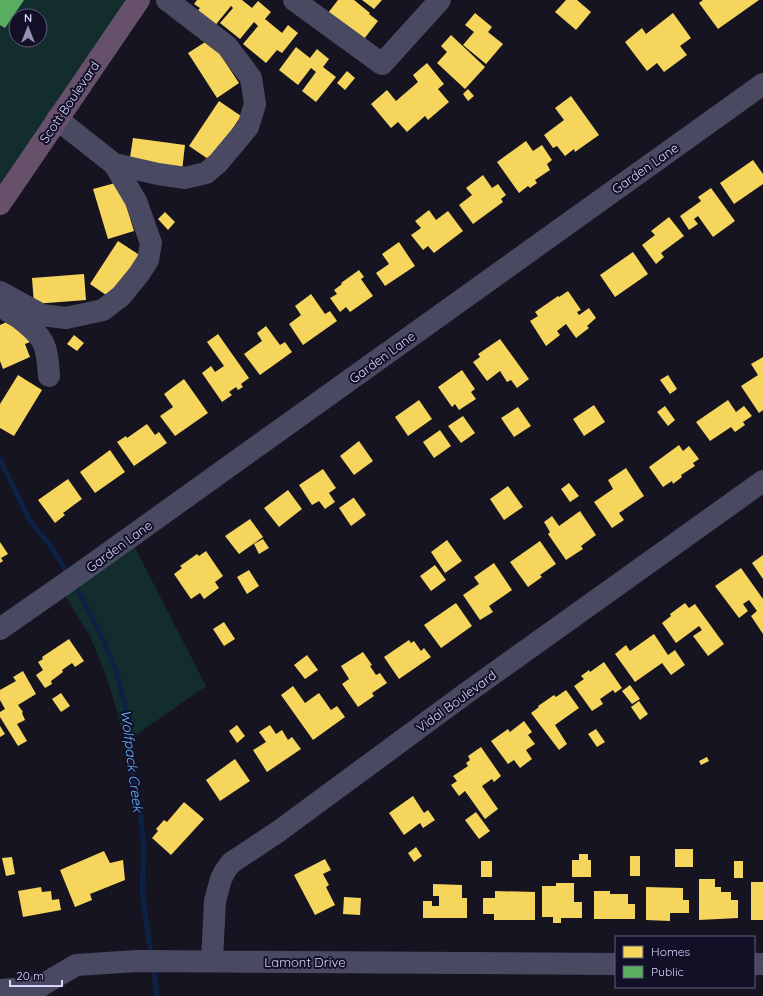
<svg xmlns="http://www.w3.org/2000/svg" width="763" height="996" viewBox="0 0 763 996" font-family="Quicksand,sans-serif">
<rect width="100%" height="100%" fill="#161421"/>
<path fill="#132c2d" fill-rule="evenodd" d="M 0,0 L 136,0 L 0,210 ZM 16,16 L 40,16 L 40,40 L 16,40 Z
M 130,538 L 206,686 L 126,742 L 108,681 L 90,636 L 59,586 Z"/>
<path fill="#f6d55c" d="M 197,0 L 242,0 L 252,8 L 258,1 L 271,12 L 265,19 L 282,33 L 288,25 L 298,33 L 282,53 L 277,50 L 266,63 L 243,44 L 258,26 L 254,22 L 240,39 L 220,23 L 233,8 L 231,6 L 213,28 L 195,14 L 200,8 L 194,4 Z
M 338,0 L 354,0 L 370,13 L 369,14 L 378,21 L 364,39 L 328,13 Z
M 362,0 L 382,0 L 374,9 Z
M 566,0 L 577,0 L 591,12 L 576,30 L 555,12 Z
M 703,0 L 759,0 L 718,29 L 699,3 Z
M 475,13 L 492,27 L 488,32 L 503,44 L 486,64 L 463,45 L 474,32 L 465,25 Z
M 673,13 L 691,38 L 680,46 L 687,55 L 664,72 L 657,63 L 647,71 L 625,42 L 642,28 L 646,34 Z
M 451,35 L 485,67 L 465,89 L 437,63 L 447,52 L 441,46 Z
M 210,39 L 239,83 L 217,98 L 188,53 Z
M 296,47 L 310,58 L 317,49 L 318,50 L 329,59 L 323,67 L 336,77 L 316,102 L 302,91 L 316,72 L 311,68 L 298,85 L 279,70 Z
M 427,63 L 444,84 L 438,89 L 449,102 L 428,120 L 425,116 L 407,132 L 398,122 L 391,128 L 371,104 L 387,90 L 396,101 L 418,82 L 413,75 Z
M 347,71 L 355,78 L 345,90 L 337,83 Z
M 468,89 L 474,96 L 468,101 L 463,94 Z
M 571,96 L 599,135 L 575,152 L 574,149 L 565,156 L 557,146 L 553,148 L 544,135 L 564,120 L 555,108 Z
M 219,101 L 241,116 L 211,161 L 189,146 Z
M 133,138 L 185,145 L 182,171 L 129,164 Z
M 526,141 L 533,151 L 542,145 L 552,160 L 547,164 L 550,170 L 535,180 L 537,183 L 530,188 L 528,186 L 519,193 L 497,162 Z
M 753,160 L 763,174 L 763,184 L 734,204 L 720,183 Z
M 483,175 L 492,188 L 498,184 L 506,195 L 501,199 L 503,202 L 473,224 L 459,205 L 472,195 L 466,188 Z
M 119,182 L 134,231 L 108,239 L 93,189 Z
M 711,188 L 735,221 L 713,237 L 698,216 L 694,219 L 698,224 L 689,230 L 680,216 L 701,201 L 698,197 Z
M 429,210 L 436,220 L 448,211 L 463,231 L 434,253 L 428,246 L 423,250 L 411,235 L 421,228 L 415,221 Z
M 165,212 L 175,222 L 168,230 L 158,219 Z
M 669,217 L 684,236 L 661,253 L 664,257 L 656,264 L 642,245 L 655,235 L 651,231 Z
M 118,241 L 141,256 L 112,299 L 90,284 Z
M 399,242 L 415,266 L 385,286 L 376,273 L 389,264 L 382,254 Z
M 633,252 L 648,274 L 615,297 L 600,275 Z
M 359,270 L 364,277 L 361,279 L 373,296 L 350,312 L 346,307 L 340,312 L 330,298 L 337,294 L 334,290 L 342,284 L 341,283 Z
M 84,274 L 86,300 L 34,304 L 32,278 Z
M 568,291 L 581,310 L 577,312 L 579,315 L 589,308 L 596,318 L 587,326 L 589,328 L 576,338 L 566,324 L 557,331 L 560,335 L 546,346 L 530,321 L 538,316 L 535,312 L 558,296 L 559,297 Z
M 311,294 L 325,314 L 330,311 L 337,321 L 303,345 L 289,324 L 301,315 L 295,306 Z
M 13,319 L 25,330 L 30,342 L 25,344 L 30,357 L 3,369 L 0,361 L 0,325 Z
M 266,326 L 280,345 L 285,342 L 292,352 L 260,375 L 244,354 L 262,341 L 257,333 Z
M 218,334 L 249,378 L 241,384 L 243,387 L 238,390 L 236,387 L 229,392 L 232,395 L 222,402 L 202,373 L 211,366 L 215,372 L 224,366 L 207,342 Z
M 74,335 L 84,343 L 77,351 L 67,344 Z
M 500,339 L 529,379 L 517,388 L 511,380 L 507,382 L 500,371 L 487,381 L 473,362 L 480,357 L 478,354 Z
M 763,357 L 763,410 L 759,413 L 741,386 L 758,375 L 751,364 Z
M 462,370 L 475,389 L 471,392 L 476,399 L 459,410 L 455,404 L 452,407 L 438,387 Z
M 18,375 L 42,390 L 14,436 L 0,428 L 0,404 Z
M 668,375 L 677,389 L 670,394 L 660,380 Z
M 184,379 L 208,413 L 175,436 L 160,416 L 173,407 L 164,394 Z
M 419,400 L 432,419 L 408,436 L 395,417 Z
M 728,400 L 736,412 L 744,406 L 752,416 L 743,422 L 745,425 L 735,432 L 731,427 L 710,441 L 696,422 Z
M 594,405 L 605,422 L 584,436 L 573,419 Z
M 665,406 L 675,420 L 668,426 L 657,412 Z
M 518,407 L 531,426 L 514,437 L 501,418 Z
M 463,416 L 475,433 L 461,443 L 448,426 Z
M 147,424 L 155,435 L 159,432 L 167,443 L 134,466 L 117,442 L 126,436 L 127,438 Z
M 440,430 L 451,446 L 434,458 L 423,442 Z
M 359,441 L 373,461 L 354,475 L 340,456 Z
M 679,445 L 683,451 L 689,446 L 699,459 L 693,463 L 695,466 L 681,475 L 682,477 L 673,484 L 672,481 L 663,487 L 649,467 Z
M 110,450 L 125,472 L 95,493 L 80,472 Z
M 626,468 L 644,496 L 619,513 L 624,520 L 612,528 L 594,502 L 613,489 L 608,480 Z
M 323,469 L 336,488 L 329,493 L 335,502 L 325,509 L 319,501 L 312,505 L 299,485 Z
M 68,479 L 82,499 L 63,513 L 65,515 L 55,523 L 38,500 Z
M 569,483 L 579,496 L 570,502 L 561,489 Z
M 508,486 L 523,507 L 504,520 L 490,499 Z
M 288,490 L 302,509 L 279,527 L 264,508 Z
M 353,498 L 354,498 L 366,515 L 351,526 L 339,508 Z
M 580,511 L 596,535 L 581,546 L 583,549 L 566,560 L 548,534 L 550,532 L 544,522 L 552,516 L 559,526 Z
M 250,519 L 263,537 L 239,554 L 225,536 Z
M 263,539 L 269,548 L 259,554 L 254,544 Z
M 447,540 L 462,561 L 445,573 L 431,552 Z
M 540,541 L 556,564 L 540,575 L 542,577 L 528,587 L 510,562 Z
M 0,542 L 8,554 L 1,558 L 3,561 L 0,563 Z
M 206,551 L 223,576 L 215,582 L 219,588 L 204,599 L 200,593 L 191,599 L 174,574 L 182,568 L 180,566 L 197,554 L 199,556 Z
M 763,555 L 763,579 L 752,563 Z
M 494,563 L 512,590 L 489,606 L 493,612 L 480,620 L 463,595 L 479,584 L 474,577 Z
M 435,565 L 446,580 L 431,591 L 420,576 Z
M 741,568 L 763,599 L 763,634 L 751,616 L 757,611 L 749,600 L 743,604 L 748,611 L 739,618 L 715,586 Z
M 249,570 L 259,586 L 247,594 L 237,577 Z
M 456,603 L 472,626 L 441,648 L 424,625 Z
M 685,603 L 689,608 L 695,604 L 724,644 L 708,656 L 693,636 L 702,630 L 699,626 L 676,643 L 662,623 L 671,616 L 670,614 Z
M 224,622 L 235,639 L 224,646 L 213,629 Z
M 654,634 L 668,655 L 675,650 L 685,665 L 671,675 L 662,663 L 635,682 L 615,654 L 626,645 L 630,651 Z
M 69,639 L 84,661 L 75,667 L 72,663 L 62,670 L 63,672 L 51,681 L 52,684 L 45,688 L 36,675 L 43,670 L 38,662 L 43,659 L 42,657 Z
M 409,640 L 411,643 L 414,641 L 421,651 L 424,648 L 431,657 L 399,679 L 384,657 Z
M 363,652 L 372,665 L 370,666 L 376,675 L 380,673 L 387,683 L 372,693 L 374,696 L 358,707 L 342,684 L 349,679 L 341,666 Z
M 307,655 L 318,670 L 305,679 L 294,665 Z
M 604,662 L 622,688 L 615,693 L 613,690 L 600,699 L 603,704 L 592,711 L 574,686 L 584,679 L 581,676 L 589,670 L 590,672 Z
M 23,671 L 36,694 L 18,705 L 23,712 L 22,713 L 25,720 L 17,724 L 27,741 L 18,746 L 0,717 L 0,712 L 5,709 L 0,700 L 0,690 L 16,681 L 13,677 Z
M 630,685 L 640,699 L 632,704 L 622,691 Z
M 293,686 L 305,703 L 319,693 L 331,710 L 337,706 L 345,717 L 313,740 L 281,695 Z
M 566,690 L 579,708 L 555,725 L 567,744 L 559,750 L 531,713 L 539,707 L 538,706 L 544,702 L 554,695 L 556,697 Z
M 61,693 L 70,706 L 61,712 L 52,699 Z
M 639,701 L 648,714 L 640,720 L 631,707 Z
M 524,721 L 532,732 L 528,735 L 535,744 L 526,750 L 532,759 L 520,768 L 514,760 L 508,764 L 491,741 L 508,729 L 510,732 Z
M 237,725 L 245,736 L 237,743 L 229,731 Z
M 270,725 L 276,734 L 282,730 L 288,740 L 292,737 L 301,749 L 267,772 L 253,750 L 266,742 L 259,732 Z
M 0,726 L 5,734 L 0,737 Z
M 596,729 L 605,742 L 597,747 L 588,734 Z
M 481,747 L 501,776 L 494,782 L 492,779 L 482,786 L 498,809 L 485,819 L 465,791 L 459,796 L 451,785 L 457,781 L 453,776 L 468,766 L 466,763 L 470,760 L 468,756 Z
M 707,757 L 709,761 L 701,765 L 699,761 Z
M 235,759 L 250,781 L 220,801 L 206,780 Z
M 413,796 L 424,813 L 428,810 L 435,820 L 423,828 L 420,823 L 404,835 L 389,813 Z
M 184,802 L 204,819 L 171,855 L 152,838 L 158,831 L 156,829 L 164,820 L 167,822 Z
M 476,812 L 490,831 L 479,839 L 465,820 Z
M 416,847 L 422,856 L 414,862 L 408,853 Z
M 675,849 L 693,849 L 693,867 L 675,867 Z
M 104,851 L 110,863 L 123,860 L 125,880 L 90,894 L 92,900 L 75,907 L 60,870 Z
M 579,854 L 588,854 L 588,860 L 591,860 L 591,877 L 572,877 L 572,860 L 579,860 Z
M 630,856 L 640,856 L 640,876 L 630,876 Z
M 12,857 L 15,874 L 6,876 L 2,858 Z
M 325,859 L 331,870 L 323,874 L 329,885 L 326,887 L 335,905 L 315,915 L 294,875 Z
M 481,861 L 492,861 L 492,877 L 481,877 Z
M 734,861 L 743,861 L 743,878 L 734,878 Z
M 699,879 L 715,879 L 715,887 L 721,887 L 721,892 L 731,892 L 731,900 L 738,900 L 738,918 L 699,920 Z
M 751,882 L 763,882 L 763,920 L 751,920 Z
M 556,883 L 574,883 L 574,902 L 582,902 L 582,918 L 561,918 L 561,923 L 553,923 L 553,917 L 542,917 L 542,886 L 556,886 Z
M 433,884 L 462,885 L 462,898 L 467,898 L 467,918 L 423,918 L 423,901 L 432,901 L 432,906 L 439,906 L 439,896 L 433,896 Z
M 41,887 L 42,892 L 51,891 L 52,900 L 59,899 L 61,910 L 23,917 L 18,891 Z
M 646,887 L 683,888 L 683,900 L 689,900 L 689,913 L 670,913 L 670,921 L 646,920 Z
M 495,891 L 535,892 L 535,920 L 494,920 L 494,914 L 483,914 L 483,898 L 495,898 Z
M 594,891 L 610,891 L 610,894 L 628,894 L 628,904 L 635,904 L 635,919 L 594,919 Z
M 344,897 L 361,898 L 360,915 L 343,914 Z"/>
<path fill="#5aae61" d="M 0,0 L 24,0 L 5,28 L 0,25 Z"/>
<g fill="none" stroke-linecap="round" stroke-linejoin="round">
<path stroke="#0d2144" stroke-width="5" d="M 0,459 L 30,521 L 49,544 L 68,574
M 74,583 L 98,629 L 116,670 L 128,717 L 128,750 L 139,802 L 144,846 L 142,891 L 151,955
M 153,965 L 157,996"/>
<path stroke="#4a4962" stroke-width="22" d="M 294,0 L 382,64 L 440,0
M 114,164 L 158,174 L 185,178 L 206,173 L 218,163 L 248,127 L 255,104 L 251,78 L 227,46 L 167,0
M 0,292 L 42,315 L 66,318 L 103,310 L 121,296 L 139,274 L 148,260 L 151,243 L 136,201 L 114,164 L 57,119
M 4,307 C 7,312 14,314 19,318 C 45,338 47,344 49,376
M 0,629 L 76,576 L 763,84
M 212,960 L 215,901 L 221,879 L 225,871 L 231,863 L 279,831 L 465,694 L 763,481
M 754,964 L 763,964
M 0,990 L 39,987 L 76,965 L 137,961 L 616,964"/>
<path stroke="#67516a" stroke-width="22" d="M 0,204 L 139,0"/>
</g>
<g text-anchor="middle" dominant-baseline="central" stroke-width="4" stroke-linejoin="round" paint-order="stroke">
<g font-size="13" fill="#d9d4ff" stroke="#130f26">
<text transform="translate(69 102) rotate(-56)">Scott Boulevard</text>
<text transform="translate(645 168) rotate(-35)">Garden Lane</text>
<text transform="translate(382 357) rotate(-36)">Garden Lane</text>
<text transform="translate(119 546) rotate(-36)">Garden Lane</text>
<text transform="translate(456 701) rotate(-36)">Vidal Boulevard</text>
<text x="305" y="962">Lamont Drive</text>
</g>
<g font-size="14" font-style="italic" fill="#62b6ff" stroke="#130f26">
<text transform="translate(132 761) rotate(83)">Wolfpack Creek</text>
</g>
</g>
<rect x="615" y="936" width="140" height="52" fill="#130f26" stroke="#625e7d"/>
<rect x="623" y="946" width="20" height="12" fill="#f6d55c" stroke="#625e7d"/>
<text x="651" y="956" font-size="12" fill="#d9d4ff">Homes</text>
<rect x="623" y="966" width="20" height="12" fill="#5aae61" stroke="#625e7d"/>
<text x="651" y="976" font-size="12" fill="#d9d4ff">Public</text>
<g transform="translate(28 28)"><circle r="19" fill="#130f26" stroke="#625e7d"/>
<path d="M0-3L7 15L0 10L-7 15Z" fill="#9591b1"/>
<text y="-6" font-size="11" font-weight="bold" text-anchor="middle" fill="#d9d4ff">N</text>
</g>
<path d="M10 980v6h52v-6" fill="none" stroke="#d9d4ff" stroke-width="2"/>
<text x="16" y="980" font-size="12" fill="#d9d4ff" stroke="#130f26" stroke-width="3" paint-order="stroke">20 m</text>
</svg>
